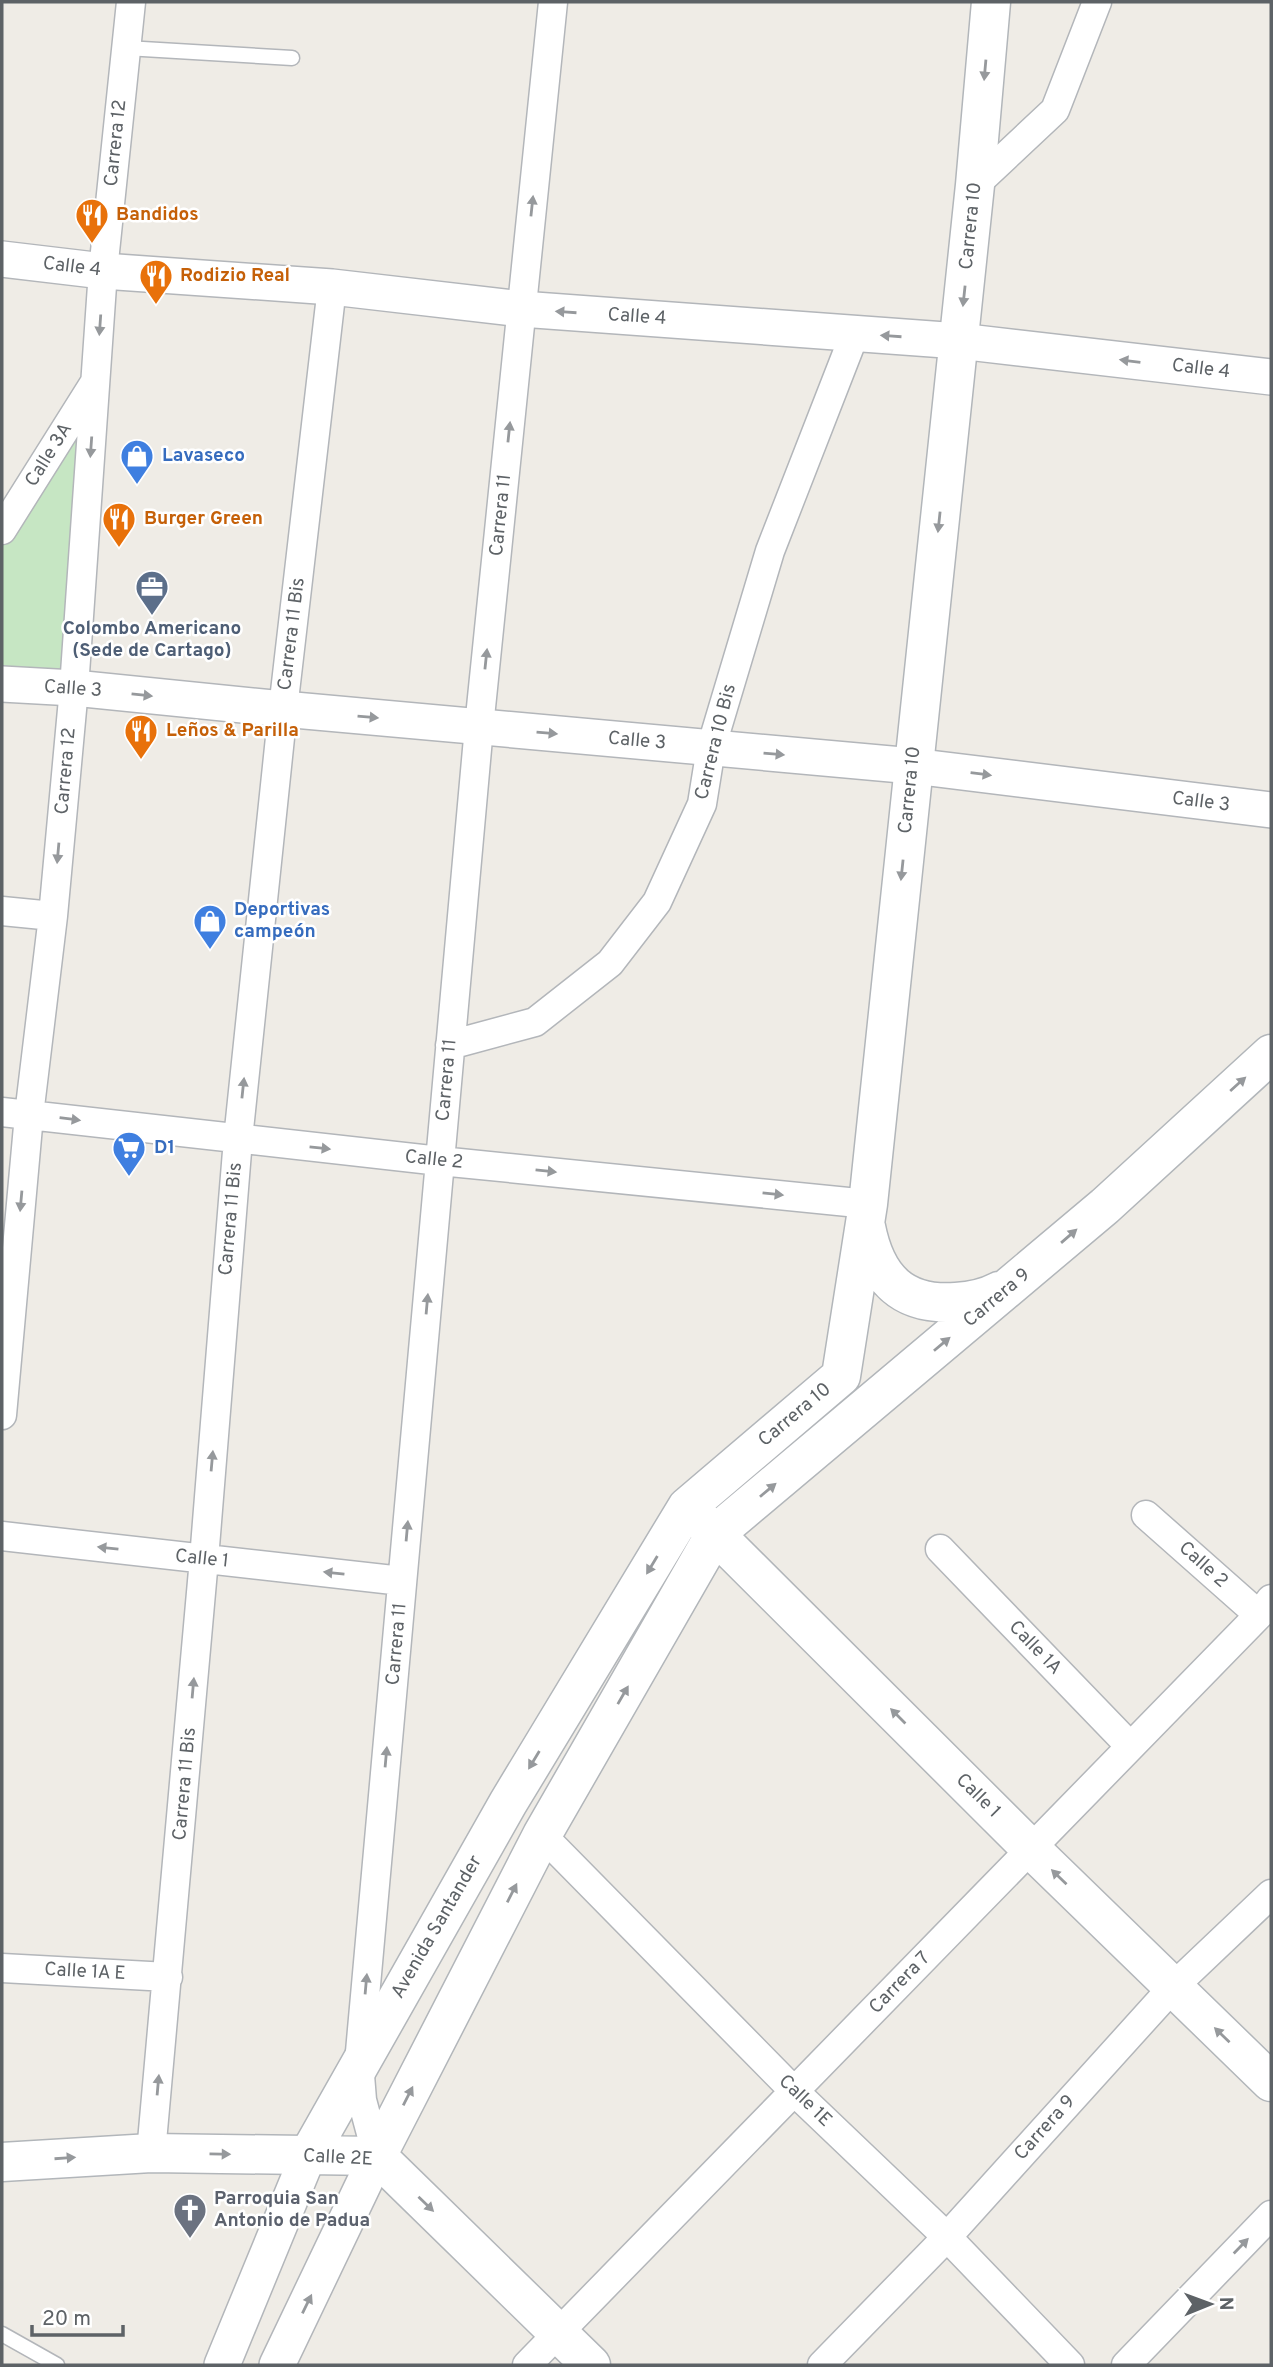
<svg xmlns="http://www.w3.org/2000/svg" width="1273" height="2367" viewBox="0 0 1273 2367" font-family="Overpass,sans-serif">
<rect width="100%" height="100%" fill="#efece6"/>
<path fill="#c6e6c3" d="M 96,379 L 74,688 L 2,684 L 2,530 Z"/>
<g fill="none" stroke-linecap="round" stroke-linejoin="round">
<defs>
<path id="service" d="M 126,48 L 292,58
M 2,2334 L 57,2365"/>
<path id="minor" d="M 975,185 L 1055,110 L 1097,2
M 2,530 L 95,382
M 2,911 L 53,916
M 450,1045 L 535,1022 L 610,963 L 657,902 L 702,804 L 711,748 L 770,551 L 855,333
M 2,1112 L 440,1161 L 868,1204
M 2,1415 L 29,1115 L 53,916 L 74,688 L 103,271 L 131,2
M 1146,1515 L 1259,1615
M 2,1536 L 402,1581
M 940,1549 L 1130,1746
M 542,1835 L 795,2092 L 947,2237 L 1070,2365
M 2,1968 L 168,1977
M 151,2153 L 204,1559 L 238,1139 L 283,709 L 332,287
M 377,2156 L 362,2100 L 359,2063 L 479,727 L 553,2
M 527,2365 L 1259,1615 L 1271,1599
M 822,2365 L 947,2237 L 1173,1987 L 1271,1894
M 1126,2365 L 1271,2215"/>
<path id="tertiary" d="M 2,259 L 103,271 L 332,287 L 521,309 L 959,341 L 1271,377
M 2,684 L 74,688 L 283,709 L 913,766 L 1271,810
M 222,2365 L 308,2156
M 277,2365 L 377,2156"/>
<path id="secondary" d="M 866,1227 C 876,1278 902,1306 956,1302 C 971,1301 986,1298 999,1291
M 699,1518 L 1030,1848 L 1271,2082
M 308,2156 L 508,1803 L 687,1507 L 841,1376 L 868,1204 L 975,185 L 991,2
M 377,2156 L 542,1835 L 715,1534 L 1105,1206 L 1271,1054
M 2,2162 L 151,2153 L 377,2156 L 591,2365"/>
</defs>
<use href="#service" stroke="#b3b6ba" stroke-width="17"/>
<use href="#minor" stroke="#b3b6ba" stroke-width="31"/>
<use href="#tertiary" stroke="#b3b6ba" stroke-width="38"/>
<use href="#secondary" stroke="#b2b6ba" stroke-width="41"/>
<use href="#service" stroke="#fff" stroke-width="14"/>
<use href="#minor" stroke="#fff" stroke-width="28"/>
<use href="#tertiary" stroke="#fff" stroke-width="35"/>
<use href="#secondary" stroke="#fff" stroke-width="38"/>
</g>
<defs><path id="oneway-solid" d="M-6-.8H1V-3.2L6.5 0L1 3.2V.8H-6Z" transform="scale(1.75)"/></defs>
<g fill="#96999c">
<use href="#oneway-solid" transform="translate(985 70) rotate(95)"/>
<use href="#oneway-solid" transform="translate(532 206) rotate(-84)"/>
<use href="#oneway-solid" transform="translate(964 296) rotate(96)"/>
<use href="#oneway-solid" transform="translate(566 312) rotate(-176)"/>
<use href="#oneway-solid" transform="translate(100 325) rotate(94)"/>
<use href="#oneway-solid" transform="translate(891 336) rotate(-176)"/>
<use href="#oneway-solid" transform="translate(1130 361) rotate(-173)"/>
<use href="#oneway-solid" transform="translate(509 432) rotate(-84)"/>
<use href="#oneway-solid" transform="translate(91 447) rotate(94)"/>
<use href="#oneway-solid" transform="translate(939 522) rotate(96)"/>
<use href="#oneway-solid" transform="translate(486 659) rotate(-84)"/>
<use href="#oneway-solid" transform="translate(142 695) rotate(6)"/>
<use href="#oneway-solid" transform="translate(368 717) rotate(5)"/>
<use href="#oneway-solid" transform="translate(547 733) rotate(5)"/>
<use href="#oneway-solid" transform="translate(774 754) rotate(5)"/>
<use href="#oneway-solid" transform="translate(981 774) rotate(7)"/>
<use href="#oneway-solid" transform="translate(58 853) rotate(95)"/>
<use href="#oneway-solid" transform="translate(902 870) rotate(96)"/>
<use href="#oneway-solid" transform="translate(1238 1084) rotate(-42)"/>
<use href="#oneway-solid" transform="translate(243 1088) rotate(-84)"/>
<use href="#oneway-solid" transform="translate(70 1119) rotate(7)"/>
<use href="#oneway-solid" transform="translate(320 1148) rotate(6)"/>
<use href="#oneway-solid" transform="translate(546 1171) rotate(6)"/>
<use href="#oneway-solid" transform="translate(773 1194) rotate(6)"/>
<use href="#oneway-solid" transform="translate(21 1201) rotate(95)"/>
<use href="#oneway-solid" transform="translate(1069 1236) rotate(-41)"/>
<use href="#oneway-solid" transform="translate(427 1304) rotate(-85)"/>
<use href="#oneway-solid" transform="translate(942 1344) rotate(-40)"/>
<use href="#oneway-solid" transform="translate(212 1461) rotate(-85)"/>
<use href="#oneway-solid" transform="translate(768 1490) rotate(-40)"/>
<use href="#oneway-solid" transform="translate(407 1531) rotate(-85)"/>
<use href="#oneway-solid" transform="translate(108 1548) rotate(-174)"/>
<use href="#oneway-solid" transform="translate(652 1565) rotate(121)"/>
<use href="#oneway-solid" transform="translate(334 1573) rotate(-174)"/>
<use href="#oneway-solid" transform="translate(193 1688) rotate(-85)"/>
<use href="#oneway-solid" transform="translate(623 1695) rotate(-60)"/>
<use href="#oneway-solid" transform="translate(898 1716) rotate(-135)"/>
<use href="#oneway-solid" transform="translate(386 1757) rotate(-85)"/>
<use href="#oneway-solid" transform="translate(534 1760) rotate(121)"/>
<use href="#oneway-solid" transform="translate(1059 1877) rotate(-136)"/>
<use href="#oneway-solid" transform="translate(512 1893) rotate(-63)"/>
<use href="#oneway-solid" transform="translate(366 1984) rotate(-85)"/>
<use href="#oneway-solid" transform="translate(1222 2035) rotate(-136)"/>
<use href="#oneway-solid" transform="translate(158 2085) rotate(-85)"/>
<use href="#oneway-solid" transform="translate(408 2096) rotate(-63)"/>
<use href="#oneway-solid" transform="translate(220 2154) rotate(1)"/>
<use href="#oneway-solid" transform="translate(65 2158) rotate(-4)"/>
<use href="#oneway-solid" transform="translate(426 2204) rotate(44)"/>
<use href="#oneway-solid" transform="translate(1241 2246) rotate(-46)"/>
<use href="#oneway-solid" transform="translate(307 2304) rotate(-64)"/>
</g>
<defs>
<symbol id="restaurant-pin" viewBox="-11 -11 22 30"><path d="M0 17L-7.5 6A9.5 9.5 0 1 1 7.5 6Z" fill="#e8710a" stroke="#fff"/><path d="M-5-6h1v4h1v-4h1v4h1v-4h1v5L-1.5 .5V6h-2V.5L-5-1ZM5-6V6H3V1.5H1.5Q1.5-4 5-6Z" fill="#fff"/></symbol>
<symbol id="shop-pin" viewBox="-11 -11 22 30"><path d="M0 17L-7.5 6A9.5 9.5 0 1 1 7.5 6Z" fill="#3f7fe0" stroke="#fff"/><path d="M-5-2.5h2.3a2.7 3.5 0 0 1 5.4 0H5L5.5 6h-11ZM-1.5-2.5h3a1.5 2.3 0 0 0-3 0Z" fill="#fff"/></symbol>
<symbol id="office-pin" viewBox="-11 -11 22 30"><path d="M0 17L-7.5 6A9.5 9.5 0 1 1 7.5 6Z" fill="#5c6f8a" stroke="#fff"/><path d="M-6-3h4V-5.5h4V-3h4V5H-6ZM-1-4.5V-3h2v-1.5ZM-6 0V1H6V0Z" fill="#fff"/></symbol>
<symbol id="supermarket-pin" viewBox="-11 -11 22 30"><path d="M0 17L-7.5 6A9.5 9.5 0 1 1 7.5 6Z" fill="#3f7fe0" stroke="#fff"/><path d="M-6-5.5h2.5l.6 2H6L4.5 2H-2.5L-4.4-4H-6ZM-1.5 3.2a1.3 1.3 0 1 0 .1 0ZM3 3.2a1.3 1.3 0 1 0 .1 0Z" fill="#fff"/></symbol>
<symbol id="church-pin" viewBox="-11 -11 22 30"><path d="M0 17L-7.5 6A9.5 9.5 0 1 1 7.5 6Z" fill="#6b7280" stroke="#fff"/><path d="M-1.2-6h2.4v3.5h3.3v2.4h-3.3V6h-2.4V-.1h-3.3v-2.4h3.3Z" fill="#fff"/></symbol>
</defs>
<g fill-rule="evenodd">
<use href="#restaurant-pin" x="73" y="196" width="38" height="52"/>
<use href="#restaurant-pin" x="137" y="257" width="38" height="52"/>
<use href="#shop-pin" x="118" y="437" width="38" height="52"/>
<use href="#restaurant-pin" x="100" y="500" width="38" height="52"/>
<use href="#office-pin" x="133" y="568" width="38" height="52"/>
<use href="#restaurant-pin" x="122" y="712" width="38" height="52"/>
<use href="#shop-pin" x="191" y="902" width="38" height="52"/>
<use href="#supermarket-pin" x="110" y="1129" width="38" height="52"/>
<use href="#church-pin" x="171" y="2191" width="38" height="52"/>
</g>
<g text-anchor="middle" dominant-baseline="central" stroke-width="5" stroke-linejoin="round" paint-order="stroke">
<g font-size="19" fill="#5d6266" stroke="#fff">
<text transform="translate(116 143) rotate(-84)">Carrera 12</text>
<text transform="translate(971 226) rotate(-84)">Carrera 10</text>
<text transform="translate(72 267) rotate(7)">Calle 4</text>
<text transform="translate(637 317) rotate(4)">Calle 4</text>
<text transform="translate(1201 369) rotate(7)">Calle 4</text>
<text transform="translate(49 455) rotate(-58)">Calle 3A</text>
<text transform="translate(501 515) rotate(-84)">Carrera 11</text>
<text transform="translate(292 634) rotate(-83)">Carrera 11 Bis</text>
<text transform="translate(73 689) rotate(4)">Calle 3</text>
<text transform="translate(637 741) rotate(5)">Calle 3</text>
<text transform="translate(716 742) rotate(-76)">Carrera 10 Bis</text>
<text transform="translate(66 771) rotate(-85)">Carrera 12</text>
<text transform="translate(910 790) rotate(-84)">Carrera 10</text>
<text transform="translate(1201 802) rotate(7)">Calle 3</text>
<text transform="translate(447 1080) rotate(-85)">Carrera 11</text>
<text transform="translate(434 1160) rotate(6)">Calle 2</text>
<text transform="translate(231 1219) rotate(-85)">Carrera 11 Bis</text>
<text transform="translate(997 1298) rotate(-40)">Carrera 9</text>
<text transform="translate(795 1415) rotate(-40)">Carrera 10</text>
<text transform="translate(202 1559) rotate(6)">Calle 1</text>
<text transform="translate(1203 1565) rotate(42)">Calle 2</text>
<text transform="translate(397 1644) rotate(-85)">Carrera 11</text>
<text transform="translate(1035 1648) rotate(46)">Calle 1A</text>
<text transform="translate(185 1784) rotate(-85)">Carrera 11 Bis</text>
<text transform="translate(978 1796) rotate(45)">Calle 1</text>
<text transform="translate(437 1927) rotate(-60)">Avenida Santander</text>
<text transform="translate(85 1972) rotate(3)">Calle 1A E</text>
<text transform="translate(900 1983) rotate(-46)">Carrera 7</text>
<text transform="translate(805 2101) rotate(44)">Calle 1E</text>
<text transform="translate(1045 2128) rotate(-48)">Carrera 9</text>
<text transform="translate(338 2158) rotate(3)">Calle 2E</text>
</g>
<g font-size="19" font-weight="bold" fill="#c56008" stroke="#fff" text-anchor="start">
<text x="116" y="215">Bandidos</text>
<text x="180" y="276">Rodizio Real</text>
<text x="144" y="519">Burger Green</text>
<text x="166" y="731">Leños &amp; Parilla</text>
</g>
<g font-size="19" font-weight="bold" fill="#366cbe" stroke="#fff" text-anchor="start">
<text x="162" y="456">Lavaseco</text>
<text x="234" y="910">Deportivas<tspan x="234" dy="22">campeón</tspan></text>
<text x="154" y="1148">D1</text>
</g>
<g font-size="19" font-weight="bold" fill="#4e5e75" stroke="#fff">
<text x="152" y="629">Colombo Americano<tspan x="152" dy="22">(Sede de Cartago)</tspan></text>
</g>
<g font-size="19" font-weight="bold" fill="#5b616d" stroke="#fff" text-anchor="start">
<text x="214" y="2199">Parroquia San<tspan x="214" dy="22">Antonio de Padua</tspan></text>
</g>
</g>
<rect width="1273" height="2367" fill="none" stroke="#5d6266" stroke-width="7"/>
<g transform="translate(1210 2304) rotate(89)" stroke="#ffffff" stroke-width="5" paint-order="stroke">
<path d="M0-5L12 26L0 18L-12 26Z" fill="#5d6266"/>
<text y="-10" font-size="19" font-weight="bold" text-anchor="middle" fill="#5d6266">N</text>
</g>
<path d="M32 2325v10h91v-10" fill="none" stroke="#5d6266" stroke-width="3.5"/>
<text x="42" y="2325" font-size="21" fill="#5d6266" stroke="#ffffff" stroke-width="5" paint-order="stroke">20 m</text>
</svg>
